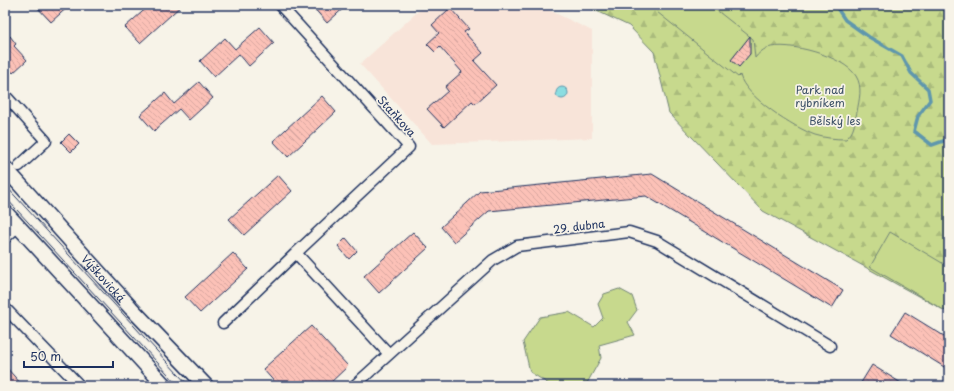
<svg xmlns="http://www.w3.org/2000/svg" width="954" height="391" viewBox="0 0 954 391" font-family="'Playpen Sans',sans-serif">
<defs>
<pattern id="forest-firs" width="22" height="20" patternUnits="userSpaceOnUse"><rect width="22" height="20" fill="#c7d98d"/><path d="M5 1l3.5 6h-7zM16 11l3.5 6h-7z" fill="#aabb7c"/></pattern>
<pattern id="building-back-hatch" width="6" height="6" patternUnits="userSpaceOnUse"><rect width="6" height="6" fill="#fcc1b7"/><path d="M-1 5l2 2M0 0l6 6M5-1l2 2" fill="none" stroke="#d7a6a0"/></pattern>
</defs>
<rect width="100%" height="100%" fill="#f7f3e8"/>
<filter id="ink" filterUnits="userSpaceOnUse"><feTurbulence type="fractalNoise" baseFrequency=".025" numOctaves="2"/><feDisplacementMap in="SourceGraphic" scale="8" xChannelSelector="R" yChannelSelector="G"/><feConvolveMatrix kernelMatrix="1 2 1 2 8 2 1 2 1" color-interpolation-filters="sRGB"/></filter>
<g filter="url(#ink)">
<path fill="#f8e4d9" d="M 425,5 L 539,5 L 592,31 L 592,138 L 432,144 L 360,64 Z"/>
<path fill="url(#forest-firs)" stroke="#718476" d="M 584,5 L 949,5 L 949,313 L 763,211 L 669,113 L 654,52 L 629,26 Z"/>
<path fill="#c7d98d" stroke="#718476" d="M 662,5 L 710,5 L 753,39 L 755,58 C 758,54 762,50 767,48 C 788,41 844,56 856,76 C 863,87 859,100 857,112 C 854,124 855,131 846,139 C 835,139 825,138 815,135 C 795,128 744,96 740,75 L 738,77 L 657,12 Z
M 890,232 L 949,267 L 949,313 L 870,267 Z
M 619,289 L 632,296 L 637,310 L 628,322 L 635,335 L 599,345 L 601,358 L 586,385 L 552,386 L 530,372 L 523,342 L 540,317 L 569,312 L 594,327 L 603,318 L 598,304 L 604,294 Z"/>
<path fill="#8bdde1" stroke="#5e97ad" d="M556 93a6 6 0 1 1 12 0a6 6 0 1 1-12 0Z"/>
<g fill="none" stroke-linecap="round" stroke-linejoin="round">
<path stroke="#5e97ad" stroke-width="3.5" d="M 835,5 L 845,20 L 869,37 L 902,56 L 911,73 L 928,89 L 930,100 L 918,116 L 914,131 L 932,145 L 949,139"/>
</g>
<path fill="url(#building-back-hatch)" stroke="#1b2f5e" d="M 35,5 L 70,5 L 51,22 Z
M 150,5 L 182,5 L 140,43 L 125,27 Z
M 311,5 L 347,5 L 327,23 Z
M 450,8 L 469,29 L 464,32 L 483,53 L 474,61 L 496,85 L 475,104 L 472,101 L 444,127 L 427,109 L 448,91 L 445,87 L 462,72 L 440,47 L 435,52 L 427,44 L 439,33 L 432,25 Z
M 260,27 L 274,43 L 249,66 L 239,54 L 214,77 L 200,61 L 225,38 L 235,49 Z
M 5,35 L 8,38 L 10,36 L 16,44 L 14,46 L 27,60 L 13,73 L 5,64 Z
M 750,36 L 750,54 L 739,67 L 731,60 Z
M 199,82 L 213,98 L 189,120 L 179,109 L 154,131 L 140,115 L 165,93 L 174,104 Z
M 322,96 L 336,112 L 288,157 L 273,141 Z
M 69,134 L 79,144 L 71,152 L 61,142 Z
M 652,174 L 843,290 L 832,308 L 646,196 L 489,211 L 454,242 L 441,227 L 480,191 Z
M 278,175 L 292,191 L 244,235 L 229,219 Z
M 413,232 L 428,248 L 379,293 L 364,276 Z
M 346,238 L 357,251 L 349,259 L 338,246 Z
M 233,253 L 248,269 L 200,313 L 185,297 Z
M 905,312 L 949,339 L 949,370 L 891,334 Z
M 311,326 L 348,366 L 327,386 L 278,386 L 263,369 Z
M 872,365 L 906,386 L 859,386 Z
M 5,366 L 23,386 L 5,386 Z"/>
<g fill="none" stroke-linecap="round" stroke-linejoin="round">
<defs>
<path id="street" d="M 280,5 L 409,147 L 296,253 L 389,354
M 5,95 L 46,141 L 19,166
M 5,238 L 18,226
M 5,308 L 80,386
M 223,323 L 296,253
M 354,386 L 493,260 L 517,246 L 629,232 L 657,241 L 830,346"/>
<g id="secondary">
<path id="s1" d="M 5,168 L 131,308 L 206,386"/>
<path d="M 5,212 L 165,386"/>
</g>
</defs>
<use href="#street" stroke="#1b2f5e" stroke-width="13"/>
<use href="#secondary" stroke="#1b2f5e" stroke-width="17"/>
<use href="#street" stroke="#f7f3e8" stroke-width="10"/>
<use href="#secondary" stroke="#f7f3e8" stroke-width="14"/>
<path stroke="#1b2f5e" stroke-width="1" d="M 5,185 L 189,386
M 5,197 L 179,386"/>
</g>
</g>
<g text-anchor="middle" dominant-baseline="central" stroke-width="3.5" stroke-linejoin="round" paint-order="stroke">
<g font-size="11" fill="#3d5167" stroke="#f7f3e8">
<text x="820" y="89">Park nad<tspan x="820" dy="13">rybníkem</tspan></text>
<text x="835" y="120">Bělský les</text>
</g>
<g font-size="11" fill="#1b2f5e" stroke="#f7f3e8">
<text transform="translate(397 116) rotate(48)">Staňkova</text>
<text transform="translate(579 226) rotate(-7)">29. dubna</text>
<text stroke="none"><textPath href="#s1" startOffset="148">Výškovická</textPath></text>
</g>
</g>
<rect width="954" height="391" fill="none" stroke="#f7f3e8" stroke-width="20"/>
<rect x="10" y="10" width="934" height="371" fill="none" stroke="#1b2f5e" stroke-width="1.5" filter="url(#ink)"/>
<path d="M24 361v6h89v-6" fill="none" stroke="#1b2f5e" stroke-width="2"/>
<text x="30" y="361" font-size="12" fill="#1b2f5e" stroke="#f7f3e8" stroke-width="3" paint-order="stroke">50 m</text>
</svg>
